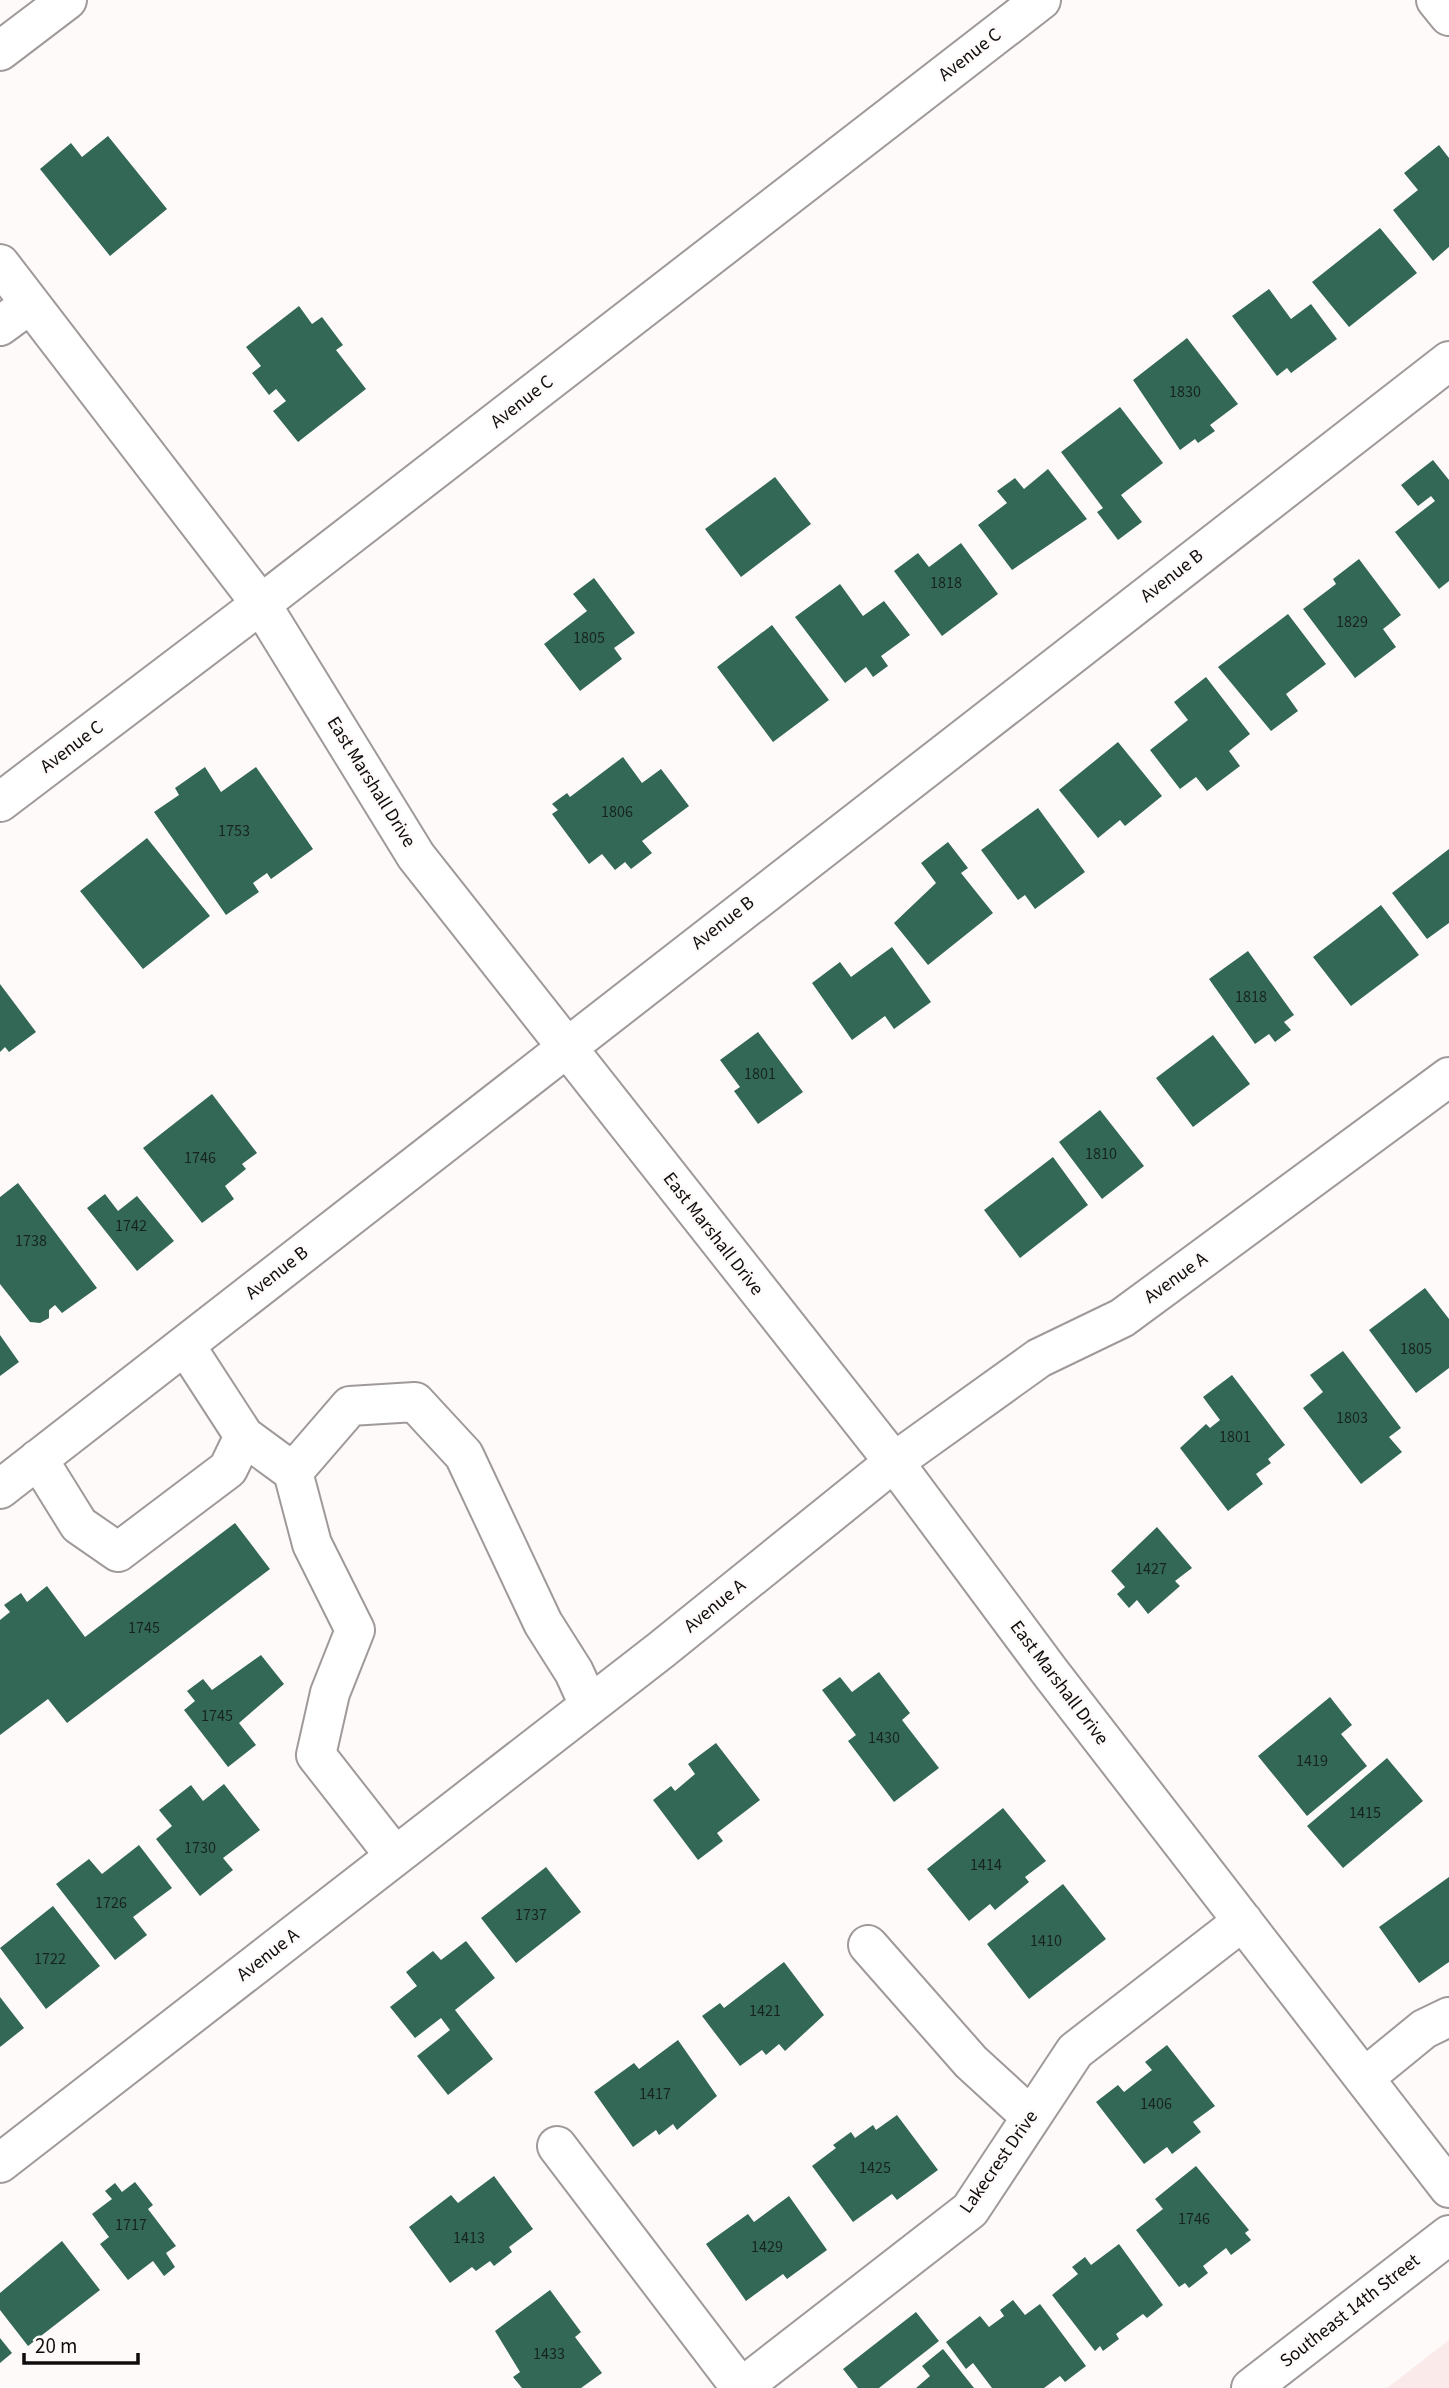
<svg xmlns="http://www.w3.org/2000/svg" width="1449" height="2388" viewBox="0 0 1449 2388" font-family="'Source Sans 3',sans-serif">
<rect width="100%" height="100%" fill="#fefafa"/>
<path fill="#fbeaea" d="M 1449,2340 L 1449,2388 L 1387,2388 Z"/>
<path fill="#336857" d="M 108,136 L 167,209 L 110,256 L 40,169 L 71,143 L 82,157 Z
M 1439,145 L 1449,158 L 1449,247 L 1433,261 L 1393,210 L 1418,190 L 1404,173 Z
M 1380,228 L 1417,273 L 1349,327 L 1312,282 Z
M 1269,289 L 1291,319 L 1311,304 L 1337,339 L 1291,373 L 1287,368 L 1277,376 L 1232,316 Z
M 299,306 L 312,324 L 322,317 L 343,345 L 336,350 L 366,389 L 298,442 L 273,411 L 286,401 L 276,389 L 269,395 L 252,373 L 261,366 L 246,347 Z
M 1187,338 L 1238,404 L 1210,425 L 1215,431 L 1198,443 L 1195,439 L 1180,450 L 1133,380 Z
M 1120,407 L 1163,463 L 1121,495 L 1142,522 L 1118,540 L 1097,512 L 1103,508 L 1061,452 Z
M 1433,460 L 1449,480 L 1449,581 L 1439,589 L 1395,532 L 1435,501 L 1431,496 L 1418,506 L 1401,485 Z
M 1048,469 L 1087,519 L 1012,570 L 978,525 L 1007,503 L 997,491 L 1015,478 L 1024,489 Z
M 775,477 L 811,524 L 741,577 L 705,529 Z
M 961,543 L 998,594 L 942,636 L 894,571 L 918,553 L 929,567 Z
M 1359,559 L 1401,615 L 1383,629 L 1396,647 L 1355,678 L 1303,609 L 1336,584 L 1333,579 Z
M 594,578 L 635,633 L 614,648 L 622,659 L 580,691 L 544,644 L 587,611 L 573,594 Z
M 840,584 L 863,616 L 884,601 L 910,635 L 881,656 L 888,666 L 873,677 L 866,667 L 845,683 L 795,617 Z
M 1288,614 L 1326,664 L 1286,694 L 1298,711 L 1271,731 L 1218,667 Z
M 772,625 L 829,700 L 773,742 L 717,667 Z
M 1206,677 L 1250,734 L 1229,751 L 1240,766 L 1207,791 L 1196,777 L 1180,789 L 1150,750 L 1188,720 L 1174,702 Z
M 1118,742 L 1162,796 L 1125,826 L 1120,820 L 1098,838 L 1059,790 Z
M 623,757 L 642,783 L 661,769 L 689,806 L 642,841 L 652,853 L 631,869 L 625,862 L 615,870 L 602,854 L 589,864 L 552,814 L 558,810 L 552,804 L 567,793 L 570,797 Z
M 205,767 L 221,792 L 256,767 L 313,849 L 271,879 L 267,873 L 253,883 L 259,892 L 226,915 L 154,812 L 179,795 L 175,788 Z
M 1038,808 L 1085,872 L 1035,909 L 1025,895 L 1018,900 L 981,850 Z
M 147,838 L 210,916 L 143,969 L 80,891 Z
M 948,842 L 968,868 L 961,873 L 993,913 L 928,965 L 894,923 L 936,883 L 921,863 Z
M 1449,849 L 1449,923 L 1427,939 L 1392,893 Z
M 1381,905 L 1419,955 L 1351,1006 L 1313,957 Z
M 892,947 L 931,1002 L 894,1029 L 885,1016 L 852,1040 L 812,983 L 840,962 L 851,977 Z
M 1248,951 L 1294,1015 L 1284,1022 L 1291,1030 L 1275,1042 L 1269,1034 L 1255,1044 L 1209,979 Z
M 0,984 L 36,1032 L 9,1052 L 5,1047 L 0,1052 Z
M 758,1032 L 803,1092 L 758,1124 L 734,1091 L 740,1087 L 720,1060 Z
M 1213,1035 L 1250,1084 L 1193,1127 L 1156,1078 Z
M 212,1094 L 257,1153 L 242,1164 L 246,1169 L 225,1186 L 234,1199 L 202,1223 L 143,1148 Z
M 1100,1110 L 1144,1166 L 1102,1199 L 1059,1142 Z
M 1053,1157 L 1088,1205 L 1020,1258 L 984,1210 Z
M 18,1183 L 97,1288 L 62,1313 L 55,1305 L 49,1310 L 49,1318 L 40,1323 L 30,1322 L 0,1284 L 0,1197 Z
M 105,1194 L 118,1211 L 137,1196 L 174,1241 L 137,1271 L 87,1208 Z
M 1425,1288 L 1449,1319 L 1449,1368 L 1416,1393 L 1369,1330 Z
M 0,1335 L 19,1362 L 0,1376 Z
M 1343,1351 L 1401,1428 L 1389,1437 L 1402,1452 L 1361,1484 L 1303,1408 L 1323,1392 L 1310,1375 Z
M 1232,1375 L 1285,1445 L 1268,1459 L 1271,1463 L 1256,1474 L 1263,1484 L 1228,1511 L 1180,1448 L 1206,1424 L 1210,1428 L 1220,1420 L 1203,1397 Z
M 235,1523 L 270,1569 L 67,1723 L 48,1699 L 0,1735 L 0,1620 L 10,1612 L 4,1605 L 21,1593 L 27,1602 L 47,1586 L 85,1637 Z
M 1157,1527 L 1192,1568 L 1175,1581 L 1180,1586 L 1148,1614 L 1137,1600 L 1129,1608 L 1117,1594 L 1125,1587 L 1111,1571 Z
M 261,1655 L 284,1684 L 239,1723 L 256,1745 L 228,1767 L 184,1710 L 195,1701 L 187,1691 L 203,1679 L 212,1690 Z
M 879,1672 L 910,1713 L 902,1720 L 939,1768 L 894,1802 L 848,1741 L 856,1735 L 822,1690 L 840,1677 L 852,1692 Z
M 1330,1697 L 1352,1725 L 1341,1734 L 1367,1766 L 1307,1816 L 1258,1756 Z
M 716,1743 L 760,1800 L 717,1833 L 723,1841 L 698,1860 L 653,1800 L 671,1786 L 675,1791 L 695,1774 L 688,1764 Z
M 1387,1758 L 1423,1801 L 1343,1868 L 1307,1826 Z
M 224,1784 L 260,1830 L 223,1858 L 233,1870 L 200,1896 L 156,1839 L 172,1826 L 159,1810 L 191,1785 L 203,1801 Z
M 1003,1808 L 1046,1861 L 1025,1877 L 1029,1882 L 995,1910 L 990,1904 L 969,1921 L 927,1869 Z
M 139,1845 L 172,1888 L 133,1917 L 147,1935 L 115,1960 L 56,1884 L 89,1859 L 102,1874 Z
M 546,1867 L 581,1912 L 516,1963 L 481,1918 Z
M 1449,1877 L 1449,1962 L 1419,1983 L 1379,1927 Z
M 1063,1884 L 1106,1939 L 1029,1999 L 987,1944 Z
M 53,1906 L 100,1966 L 46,2009 L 0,1948 Z
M 466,1941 L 495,1978 L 455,2010 L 493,2059 L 448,2095 L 417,2056 L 450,2030 L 441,2018 L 415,2038 L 390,2007 L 417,1986 L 406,1972 L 433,1951 L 441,1960 Z
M 784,1962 L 824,2015 L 785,2051 L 779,2044 L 766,2055 L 762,2050 L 740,2066 L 702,2016 L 720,2003 L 724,2008 Z
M 0,1997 L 24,2028 L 0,2047 Z
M 678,2040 L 717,2096 L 677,2130 L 673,2124 L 659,2135 L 656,2130 L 633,2147 L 594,2092 L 634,2063 L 639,2069 Z
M 1167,2045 L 1215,2106 L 1193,2122 L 1201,2132 L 1172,2154 L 1167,2147 L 1144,2164 L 1096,2102 L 1118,2085 L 1124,2092 L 1152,2070 L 1145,2062 Z
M 897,2115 L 938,2170 L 897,2200 L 892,2194 L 853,2222 L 812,2166 L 836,2148 L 833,2145 L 851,2132 L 855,2138 L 873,2125 L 876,2130 Z
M 1196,2166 L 1249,2230 L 1245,2233 L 1251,2240 L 1231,2255 L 1226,2248 L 1203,2266 L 1208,2273 L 1189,2288 L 1185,2283 L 1179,2287 L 1136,2230 L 1163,2209 L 1155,2199 Z
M 494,2176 L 533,2229 L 509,2247 L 512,2252 L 494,2266 L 490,2261 L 476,2271 L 472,2267 L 450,2283 L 409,2227 L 451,2195 L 458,2203 Z
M 135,2182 L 153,2205 L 148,2209 L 176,2246 L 166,2253 L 175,2267 L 164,2276 L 153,2261 L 128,2280 L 100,2244 L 109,2237 L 92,2214 L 112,2199 L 105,2191 L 115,2183 L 122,2192 Z
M 789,2196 L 827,2250 L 787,2279 L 783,2274 L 746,2301 L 706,2244 L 748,2214 L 754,2222 Z
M 62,2241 L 100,2290 L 28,2346 L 0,2310 L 0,2293 Z
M 1119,2244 L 1163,2305 L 1147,2318 L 1143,2314 L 1116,2334 L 1119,2339 L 1103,2351 L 1100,2346 L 1095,2351 L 1052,2295 L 1078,2274 L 1072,2267 L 1085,2257 L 1091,2265 Z
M 550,2290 L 581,2332 L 575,2337 L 602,2373 L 581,2388 L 522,2388 L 513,2377 L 520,2372 L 495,2331 Z
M 1013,2300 L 1025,2315 L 1040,2304 L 1086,2366 L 1065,2382 L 1060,2376 L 1044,2388 L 992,2388 L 973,2363 L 966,2369 L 946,2342 L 980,2316 L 989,2327 L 1004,2316 L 1000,2310 Z
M 916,2312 L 939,2341 L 879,2388 L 858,2388 L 843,2369 Z
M 0,2338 L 12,2353 L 0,2363 Z
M 943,2349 L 974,2388 L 916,2388 L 930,2376 L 922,2366 Z"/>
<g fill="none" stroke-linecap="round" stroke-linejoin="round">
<defs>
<path id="minor" d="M 1436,0 L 1449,16
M 0,51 L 67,0
M 0,264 L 261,604 L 416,856 L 894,1462 L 1050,1672 L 1449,2188
M 0,326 L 30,304
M 0,802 L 261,604 L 1041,0
M 244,1436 L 293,1472 L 312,1544 L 355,1630 L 330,1693 L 316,1755 L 395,1856
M 38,1459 L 79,1525 L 118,1552 L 228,1469 L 244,1436 L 185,1345
M 293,1472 L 350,1406 L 415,1402 L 464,1455 L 543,1623 L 574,1672 L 589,1705
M 0,1489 L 1449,361
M 868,1945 L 971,2062 L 1031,2117
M 1364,2078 L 1424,2029 L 1449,2017
M 557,2146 L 741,2388
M 0,2163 L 661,1650 L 894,1462 L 1039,1358 L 1122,1318 L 1449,1077
M 741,2388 L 970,2210 L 1075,2051 L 1243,1921
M 1251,2388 L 1449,2235"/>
</defs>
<use href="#minor" stroke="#a09999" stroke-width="42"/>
<use href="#minor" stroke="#fff" stroke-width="38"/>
</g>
<g text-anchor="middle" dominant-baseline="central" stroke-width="5" stroke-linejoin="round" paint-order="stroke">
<g font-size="16" fill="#17231f">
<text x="1185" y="392">1830</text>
<text x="946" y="583">1818</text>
<text x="1352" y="622">1829</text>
<text x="589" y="638">1805</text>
<text x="617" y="812">1806</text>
<text x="234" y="831">1753</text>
<text x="1251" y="997">1818</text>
<text x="760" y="1074">1801</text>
<text x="1101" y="1154">1810</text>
<text x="200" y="1158">1746</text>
<text x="131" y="1226">1742</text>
<text x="31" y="1241">1738</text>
<text x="1416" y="1349">1805</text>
<text x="1352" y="1418">1803</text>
<text x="1235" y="1437">1801</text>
<text x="1151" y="1569">1427</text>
<text x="144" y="1628">1745</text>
<text x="217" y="1716">1745</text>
<text x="884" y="1738">1430</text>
<text x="1312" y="1761">1419</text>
<text x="1365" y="1813">1415</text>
<text x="200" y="1848">1730</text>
<text x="986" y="1865">1414</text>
<text x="111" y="1903">1726</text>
<text x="531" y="1915">1737</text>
<text x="1046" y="1941">1410</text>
<text x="50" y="1959">1722</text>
<text x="765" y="2011">1421</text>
<text x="655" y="2094">1417</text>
<text x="1156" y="2104">1406</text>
<text x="875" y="2168">1425</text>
<text x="1194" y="2219">1746</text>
<text x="131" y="2225">1717</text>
<text x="469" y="2238">1413</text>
<text x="767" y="2247">1429</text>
<text x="549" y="2354">1433</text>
</g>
<g font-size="19" fill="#0e0c0c" stroke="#fefafa">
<text transform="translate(970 55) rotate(-38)">Avenue C</text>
<text transform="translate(522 402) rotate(-38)">Avenue C</text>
<text transform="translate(1172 576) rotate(-38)">Avenue B</text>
<text transform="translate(72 747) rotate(-37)">Avenue C</text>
<text transform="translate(371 782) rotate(58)">East Marshall Drive</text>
<text transform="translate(723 923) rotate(-38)">Avenue B</text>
<text transform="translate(713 1234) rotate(52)">East Marshall Drive</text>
<text transform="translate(277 1273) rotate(-38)">Avenue B</text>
<text transform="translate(1176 1278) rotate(-36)">Avenue A</text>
<text transform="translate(715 1606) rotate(-39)">Avenue A</text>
<text transform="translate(1059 1683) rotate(53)">East Marshall Drive</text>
<text transform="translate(268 1955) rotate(-38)">Avenue A</text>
<text transform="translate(999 2162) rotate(-55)">Lakecrest Drive</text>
<text transform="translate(1350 2311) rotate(-38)">Southeast 14th Street</text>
</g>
</g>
<path d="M24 2353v10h114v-10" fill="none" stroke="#0e0c0c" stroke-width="3.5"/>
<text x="35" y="2353" font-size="21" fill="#0e0c0c" stroke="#fefafa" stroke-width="5" paint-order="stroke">20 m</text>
</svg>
